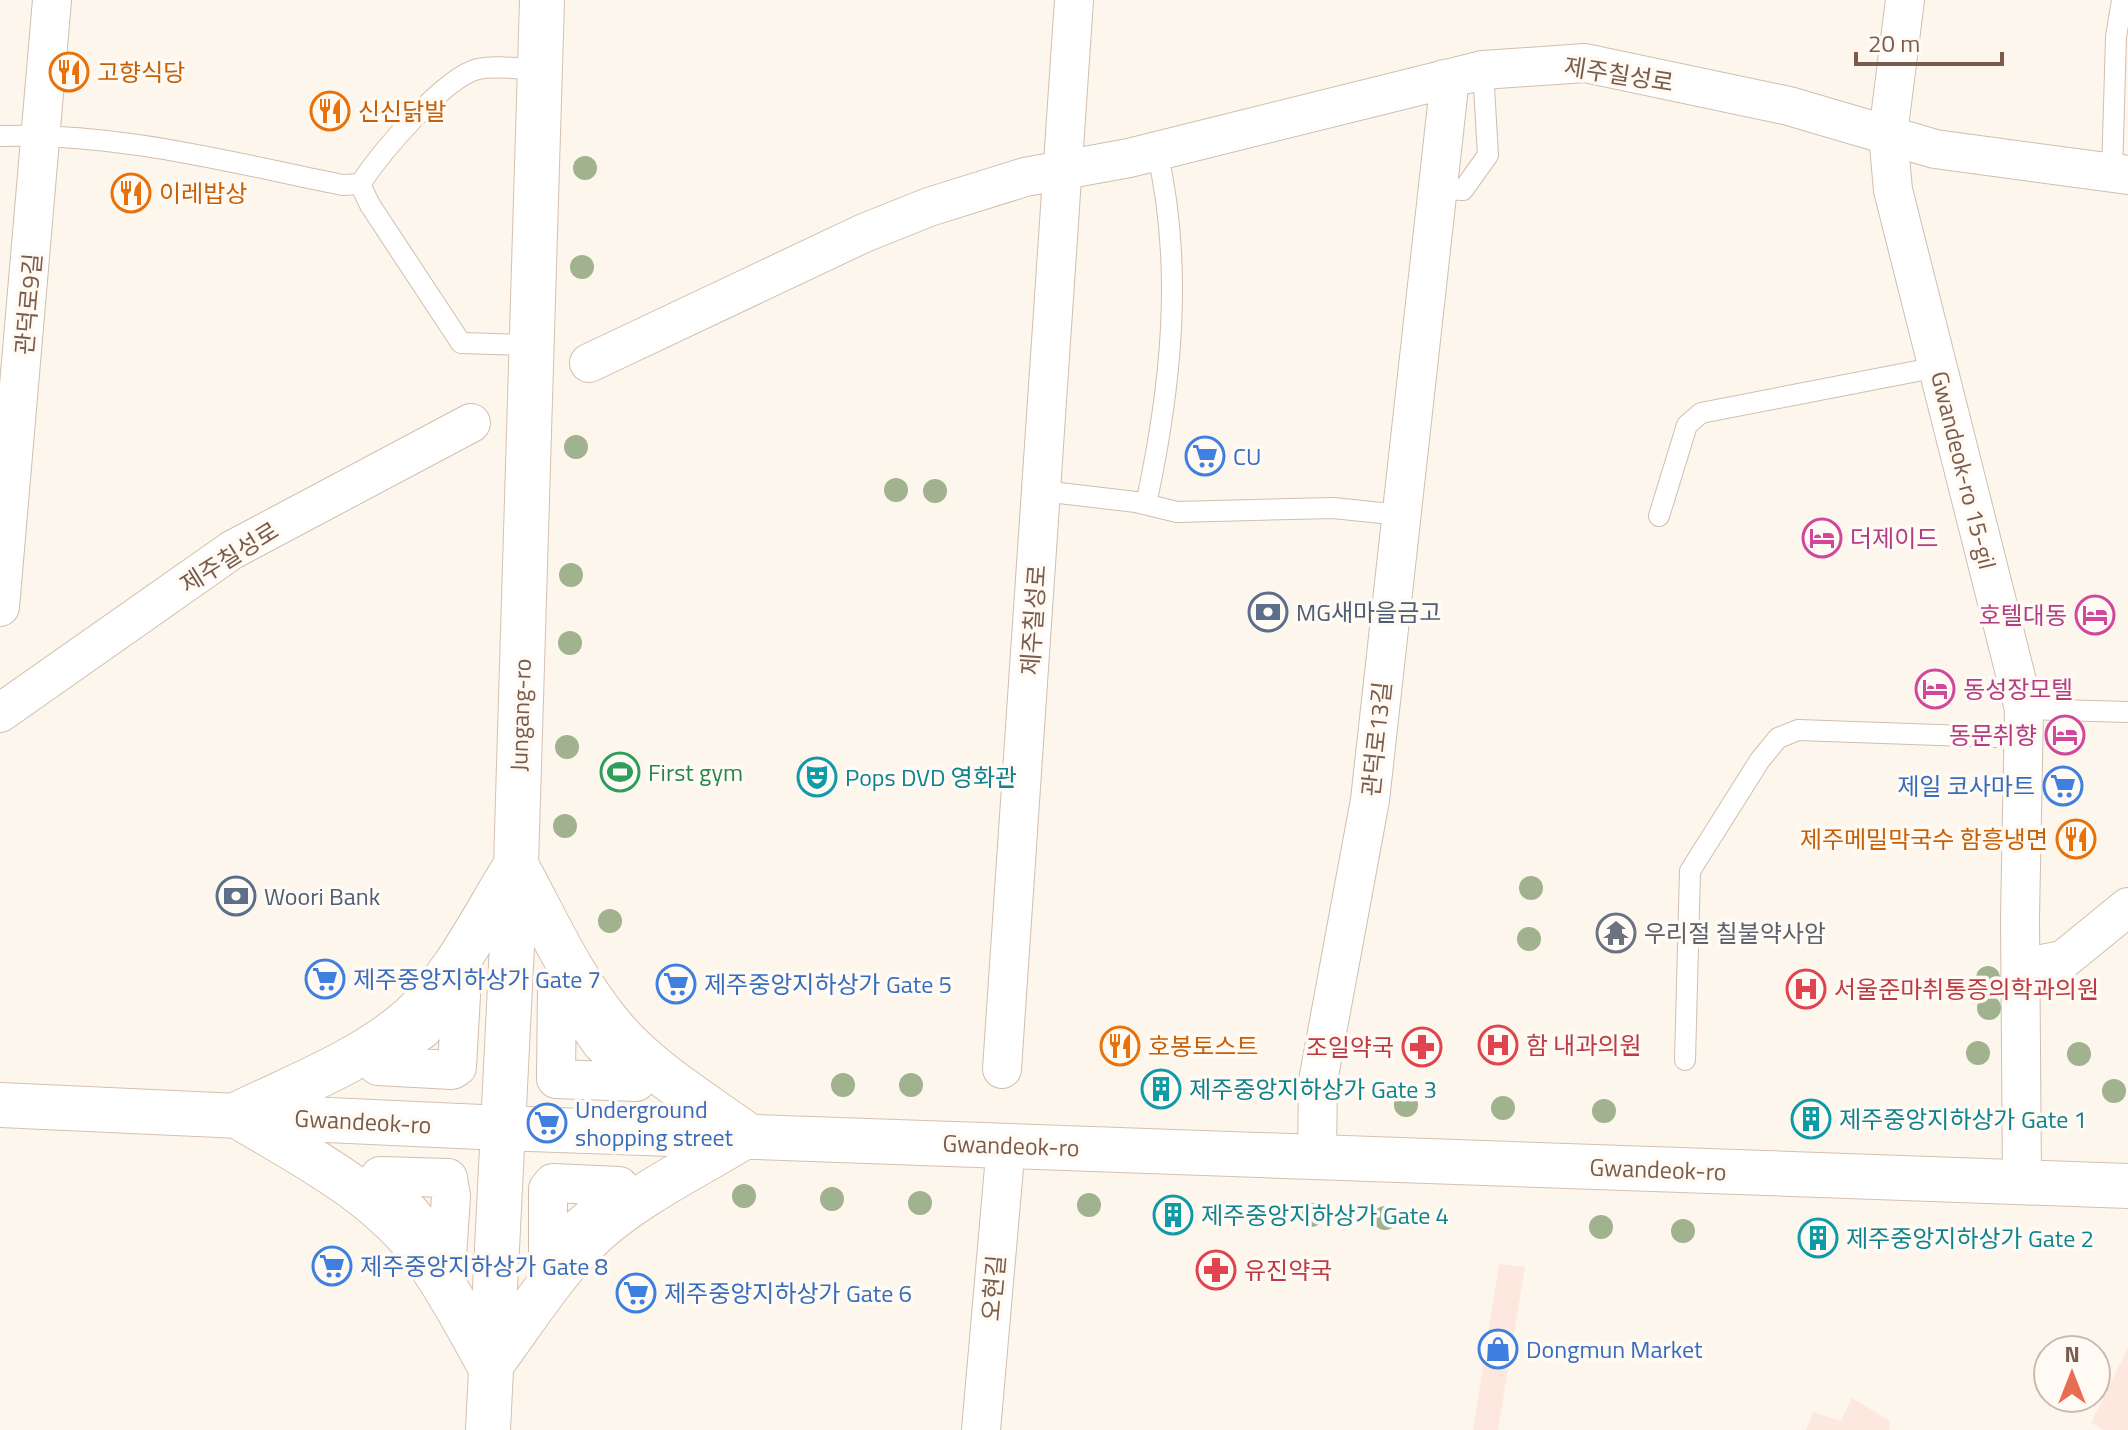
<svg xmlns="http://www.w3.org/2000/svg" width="2128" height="1430" viewBox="0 0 2128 1430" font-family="'Titillium Web','Noto Sans KR',sans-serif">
<rect width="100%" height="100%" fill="#fdf6ec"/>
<path fill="#fde8e0" d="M 1499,1264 L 1525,1267 L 1498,1430 L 1473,1430 Z
M 2128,1348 L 2128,1430 L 2104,1430 L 2091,1423 Z
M 1852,1398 L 1890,1421 L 1889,1430 L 1806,1430 L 1813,1412 L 1841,1421 Z"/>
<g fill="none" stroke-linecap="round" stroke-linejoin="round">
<defs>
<path id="lane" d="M 0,136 C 116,132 229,162 343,185 L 360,184 L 370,205 L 461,343 L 531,345
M 2112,173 L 2116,37 L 2122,0
M 360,184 C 380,154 444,77 478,69 C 496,65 521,69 540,70
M 1438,189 L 1463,190 L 1488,155 L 1483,70
M 1042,491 L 1136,502 L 1177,512 L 1333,508 L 1401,515
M 1146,504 C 1171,389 1184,267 1157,151
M 1659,516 L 1687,425 L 1701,413 L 1938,367
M 2024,709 L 2128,712
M 1685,1060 L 1690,871 L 1760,760 L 1778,738 L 1798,730 L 2023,738"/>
<path id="street" d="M 1905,0 L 1888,134 L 1893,190 L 2024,709 L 2020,918 L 2022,1183
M 589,363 L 864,233 L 929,207 L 1025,177 L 1129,158 L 1483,70 L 1585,63 L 1789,106 L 1935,149 L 2128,175
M 0,607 L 52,0
M 0,713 L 232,550 L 471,423
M 2021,968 L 2063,960 L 2128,907
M 557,987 L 563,988 L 601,1043 L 636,1075 L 636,1082 L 556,1079 Z
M 456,991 L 461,995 L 457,1067 L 452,1070 L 378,1066 L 379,1060 L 422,1030 Z
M 1002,1069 L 1074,0
M 1317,1157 L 1318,1081 L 1370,800 L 1448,96 L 1444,79
M 380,1176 L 448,1178 L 451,1196 L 447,1257 L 410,1212 L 377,1183 Z
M 553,1183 L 619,1186 L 622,1190 L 548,1255 L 548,1189 Z
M 981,1430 L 1006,1145"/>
<path id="secondary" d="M 0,1105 L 503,1128 L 2128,1186
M 238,1114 C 295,1086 362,1061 411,1018 C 455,977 484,916 516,865 C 546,920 572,980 613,1028 C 649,1071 702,1102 747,1135 C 697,1166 640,1193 597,1231 C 555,1269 524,1321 490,1366
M 241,1118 C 308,1158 381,1195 427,1260 C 451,1293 470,1331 490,1366
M 488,1430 L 516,865 L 542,0"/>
</defs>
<use href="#lane" stroke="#d1beb0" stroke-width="22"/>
<use href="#street" stroke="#d1beb0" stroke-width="40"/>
<use href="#secondary" stroke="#d6c0b0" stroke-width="46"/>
<use href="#lane" stroke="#fff" stroke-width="20"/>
<use href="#street" stroke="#fff" stroke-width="38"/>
<use href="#secondary" stroke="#fff" stroke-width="44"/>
</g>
<g fill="#a0b28e">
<circle cx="585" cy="168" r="12"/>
<circle cx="582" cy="267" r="12"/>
<circle cx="576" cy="447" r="12"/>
<circle cx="896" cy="490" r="12"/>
<circle cx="935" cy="491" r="12"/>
<circle cx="571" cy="575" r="12"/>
<circle cx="570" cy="643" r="12"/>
<circle cx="567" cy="747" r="12"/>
<circle cx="565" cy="826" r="12"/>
<circle cx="1531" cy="888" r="12"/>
<circle cx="610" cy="921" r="12"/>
<circle cx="1529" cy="939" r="12"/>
<circle cx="1988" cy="978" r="12"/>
<circle cx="1989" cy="1008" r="12"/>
<circle cx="1978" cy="1053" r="12"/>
<circle cx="2079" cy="1054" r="12"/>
<circle cx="843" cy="1085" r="12"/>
<circle cx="911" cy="1085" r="12"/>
<circle cx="2114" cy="1091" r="12"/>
<circle cx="1406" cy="1105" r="12"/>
<circle cx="1503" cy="1108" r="12"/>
<circle cx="1604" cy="1111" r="12"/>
<circle cx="744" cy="1196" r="12"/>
<circle cx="832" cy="1199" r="12"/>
<circle cx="920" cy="1203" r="12"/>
<circle cx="1089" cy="1205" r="12"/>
<circle cx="1311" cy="1215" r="12"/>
<circle cx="1385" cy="1218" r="12"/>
<circle cx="1601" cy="1227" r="12"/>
<circle cx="1683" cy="1231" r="12"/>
</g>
<defs>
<symbol id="restaurant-ring" viewBox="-11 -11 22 22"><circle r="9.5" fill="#fffaf3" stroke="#e8710a" stroke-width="1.5"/><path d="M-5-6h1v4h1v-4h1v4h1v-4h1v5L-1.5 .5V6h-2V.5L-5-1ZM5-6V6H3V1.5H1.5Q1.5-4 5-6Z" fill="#e8710a"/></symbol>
<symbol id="supermarket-ring" viewBox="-11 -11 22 22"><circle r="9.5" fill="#fffaf3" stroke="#3f7fe0" stroke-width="1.5"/><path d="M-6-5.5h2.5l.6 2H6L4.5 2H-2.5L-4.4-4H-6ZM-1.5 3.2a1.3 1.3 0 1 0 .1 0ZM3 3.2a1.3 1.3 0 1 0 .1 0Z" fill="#3f7fe0"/></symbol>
<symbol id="hotel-ring" viewBox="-11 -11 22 22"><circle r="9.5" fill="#fffaf3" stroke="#d1479c" stroke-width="1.5"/><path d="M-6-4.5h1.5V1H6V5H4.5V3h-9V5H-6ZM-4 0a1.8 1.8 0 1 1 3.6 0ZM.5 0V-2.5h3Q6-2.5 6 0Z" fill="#d1479c"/></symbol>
<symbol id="bank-ring" viewBox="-11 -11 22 22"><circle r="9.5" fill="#fffaf3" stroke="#5c6f8a" stroke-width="1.5"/><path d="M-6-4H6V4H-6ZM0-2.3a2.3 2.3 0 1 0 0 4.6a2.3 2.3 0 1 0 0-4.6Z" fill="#5c6f8a"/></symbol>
<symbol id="stadium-ring" viewBox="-11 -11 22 22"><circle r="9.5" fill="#fffaf3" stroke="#2e9e5b" stroke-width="1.5"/><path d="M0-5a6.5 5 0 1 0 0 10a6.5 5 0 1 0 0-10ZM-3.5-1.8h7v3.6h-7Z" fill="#2e9e5b"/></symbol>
<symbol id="theatre-ring" viewBox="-11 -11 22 22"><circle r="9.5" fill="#fffaf3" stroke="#0f9aa8" stroke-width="1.5"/><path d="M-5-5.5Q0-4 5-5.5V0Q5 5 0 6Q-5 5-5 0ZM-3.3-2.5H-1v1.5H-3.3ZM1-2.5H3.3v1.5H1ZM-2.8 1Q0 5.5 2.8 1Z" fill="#0f9aa8"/></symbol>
<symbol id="temple-ring" viewBox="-11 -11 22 22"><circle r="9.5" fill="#fffaf3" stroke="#6b7280" stroke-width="1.5"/><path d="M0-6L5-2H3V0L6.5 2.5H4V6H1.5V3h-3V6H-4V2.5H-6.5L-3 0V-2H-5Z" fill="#6b7280"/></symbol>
<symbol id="hospital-ring" viewBox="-11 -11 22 22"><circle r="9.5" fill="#fffaf3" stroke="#e0444e" stroke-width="1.5"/><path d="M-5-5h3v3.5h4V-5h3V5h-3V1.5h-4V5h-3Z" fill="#e0444e"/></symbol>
<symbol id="pharmacy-ring" viewBox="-11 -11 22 22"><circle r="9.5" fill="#fffaf3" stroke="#e0444e" stroke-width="1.5"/><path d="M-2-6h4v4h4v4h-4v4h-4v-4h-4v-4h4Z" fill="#e0444e"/></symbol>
<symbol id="building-ring" viewBox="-11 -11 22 22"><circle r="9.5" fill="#fffaf3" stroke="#0f9aa8" stroke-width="1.5"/><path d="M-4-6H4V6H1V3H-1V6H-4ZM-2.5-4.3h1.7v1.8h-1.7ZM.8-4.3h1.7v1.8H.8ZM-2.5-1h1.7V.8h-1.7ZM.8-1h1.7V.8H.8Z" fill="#0f9aa8"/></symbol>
<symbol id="shop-ring" viewBox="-11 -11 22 22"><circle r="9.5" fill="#fffaf3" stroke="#3f7fe0" stroke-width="1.5"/><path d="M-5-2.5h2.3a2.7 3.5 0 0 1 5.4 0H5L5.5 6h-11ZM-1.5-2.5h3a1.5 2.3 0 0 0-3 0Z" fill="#3f7fe0"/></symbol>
</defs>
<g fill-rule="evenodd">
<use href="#restaurant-ring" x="47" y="50" width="44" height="44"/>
<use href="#restaurant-ring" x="308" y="89" width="44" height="44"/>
<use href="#restaurant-ring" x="109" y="171" width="44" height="44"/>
<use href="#supermarket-ring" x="1183" y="434" width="44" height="44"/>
<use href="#hotel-ring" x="1800" y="516" width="44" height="44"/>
<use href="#bank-ring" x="1246" y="590" width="44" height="44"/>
<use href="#hotel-ring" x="2073" y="593" width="44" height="44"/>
<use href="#hotel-ring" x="1913" y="667" width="44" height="44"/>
<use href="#hotel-ring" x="2043" y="713" width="44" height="44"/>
<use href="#stadium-ring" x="598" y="750" width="44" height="44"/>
<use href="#theatre-ring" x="795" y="755" width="44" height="44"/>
<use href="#supermarket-ring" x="2041" y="764" width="44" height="44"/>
<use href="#restaurant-ring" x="2054" y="817" width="44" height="44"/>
<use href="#bank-ring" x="214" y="874" width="44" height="44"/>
<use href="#temple-ring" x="1594" y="911" width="44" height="44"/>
<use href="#supermarket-ring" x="303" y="957" width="44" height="44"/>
<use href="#supermarket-ring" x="654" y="962" width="44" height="44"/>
<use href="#hospital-ring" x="1784" y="967" width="44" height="44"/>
<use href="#hospital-ring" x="1476" y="1023" width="44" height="44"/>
<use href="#restaurant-ring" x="1098" y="1024" width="44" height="44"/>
<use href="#pharmacy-ring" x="1400" y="1025" width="44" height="44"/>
<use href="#building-ring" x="1139" y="1067" width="44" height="44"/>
<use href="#building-ring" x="1789" y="1097" width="44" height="44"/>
<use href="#supermarket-ring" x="525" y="1101" width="44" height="44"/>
<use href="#building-ring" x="1151" y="1193" width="44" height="44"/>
<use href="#building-ring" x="1796" y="1216" width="44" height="44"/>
<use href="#supermarket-ring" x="310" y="1244" width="44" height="44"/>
<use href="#pharmacy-ring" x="1194" y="1248" width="44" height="44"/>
<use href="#supermarket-ring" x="614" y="1271" width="44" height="44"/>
<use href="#shop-ring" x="1476" y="1327" width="44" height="44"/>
</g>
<g text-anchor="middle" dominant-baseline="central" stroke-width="7" stroke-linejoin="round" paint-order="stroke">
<g font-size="24" fill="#c56008" stroke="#fffaf3" text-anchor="start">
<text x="97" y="72">고향식당</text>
<text x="358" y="111">신신닭발</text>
<text x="159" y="193">이레밥상</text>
<text x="2048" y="839" text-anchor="end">제주메밀막국수 함흥냉면</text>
<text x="1148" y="1046">호봉토스트</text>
</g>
<g font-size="24" fill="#7a5c4d" stroke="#fffaf3">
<text transform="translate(1619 74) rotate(9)">제주칠성로</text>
<text transform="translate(28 304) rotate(-85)">관덕로9길</text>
<text transform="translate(1964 470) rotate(76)">Gwandeok-ro 15-gil</text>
<text transform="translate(229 557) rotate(-32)">제주칠성로</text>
<text transform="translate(1033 620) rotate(-86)">제주칠성로</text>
<text transform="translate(520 715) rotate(-88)">Jungang-ro</text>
<text transform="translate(1376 739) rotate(-84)">관덕로13길</text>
<text transform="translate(363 1121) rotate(3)">Gwandeok-ro</text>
<text transform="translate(1011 1145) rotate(2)">Gwandeok-ro</text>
<text transform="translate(1658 1169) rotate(2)">Gwandeok-ro</text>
<text transform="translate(993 1288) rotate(-85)">오현길</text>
</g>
<g font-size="24" fill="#366cbe" stroke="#fffaf3" text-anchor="start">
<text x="1233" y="456">CU</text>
<text x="2035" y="786" text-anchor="end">제일 코사마트</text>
<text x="353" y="979">제주중앙지하상가 Gate 7</text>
<text x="704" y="984">제주중앙지하상가 Gate 5</text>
<text x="575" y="1109">Underground<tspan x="575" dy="28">shopping street</tspan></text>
<text x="360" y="1266">제주중앙지하상가 Gate 8</text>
<text x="664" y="1293">제주중앙지하상가 Gate 6</text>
<text x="1526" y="1349">Dongmun Market</text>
</g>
<g font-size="24" fill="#b23c85" stroke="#fffaf3" text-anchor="start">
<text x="1850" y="538">더제이드</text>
<text x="2067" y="615" text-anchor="end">호텔대동</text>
<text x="1963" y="689">동성장모텔</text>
<text x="2037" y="735" text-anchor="end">동문취향</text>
</g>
<g font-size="24" fill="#4e5e75" stroke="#fffaf3" text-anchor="start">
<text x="1296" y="612">MG새마을금고</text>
<text x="264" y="896">Woori Bank</text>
</g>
<g font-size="24" fill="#27864d" stroke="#fffaf3" text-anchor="start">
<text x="648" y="772">First gym</text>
</g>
<g font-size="24" fill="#0d838f" stroke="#fffaf3" text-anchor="start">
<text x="845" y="777">Pops DVD 영화관</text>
<text x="1189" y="1089">제주중앙지하상가 Gate 3</text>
<text x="1839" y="1119">제주중앙지하상가 Gate 1</text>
<text x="1201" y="1215">제주중앙지하상가 Gate 4</text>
<text x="1846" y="1238">제주중앙지하상가 Gate 2</text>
</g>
<g font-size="24" fill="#5b616d" stroke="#fffaf3" text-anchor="start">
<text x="1644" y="933">우리절 칠불약사암</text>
</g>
<g font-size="24" fill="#be3a42" stroke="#fffaf3" text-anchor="start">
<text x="1834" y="989">서울준마취통증의학과의원</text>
<text x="1526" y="1045">함 내과의원</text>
<text x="1394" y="1047" text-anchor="end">조일약국</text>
<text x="1244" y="1270">유진약국</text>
</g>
</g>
<g transform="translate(2072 1374)"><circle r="38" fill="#fffaf3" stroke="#cabbb1" stroke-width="2"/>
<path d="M0-6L14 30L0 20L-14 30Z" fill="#e76f51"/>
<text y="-12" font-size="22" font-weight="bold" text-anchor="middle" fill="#7a5c4d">N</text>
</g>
<path d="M1856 52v12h146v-12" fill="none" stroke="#7a5c4d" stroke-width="4"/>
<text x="1868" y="52" font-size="24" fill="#7a5c4d" stroke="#fffaf3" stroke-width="6" paint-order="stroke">20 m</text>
</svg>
